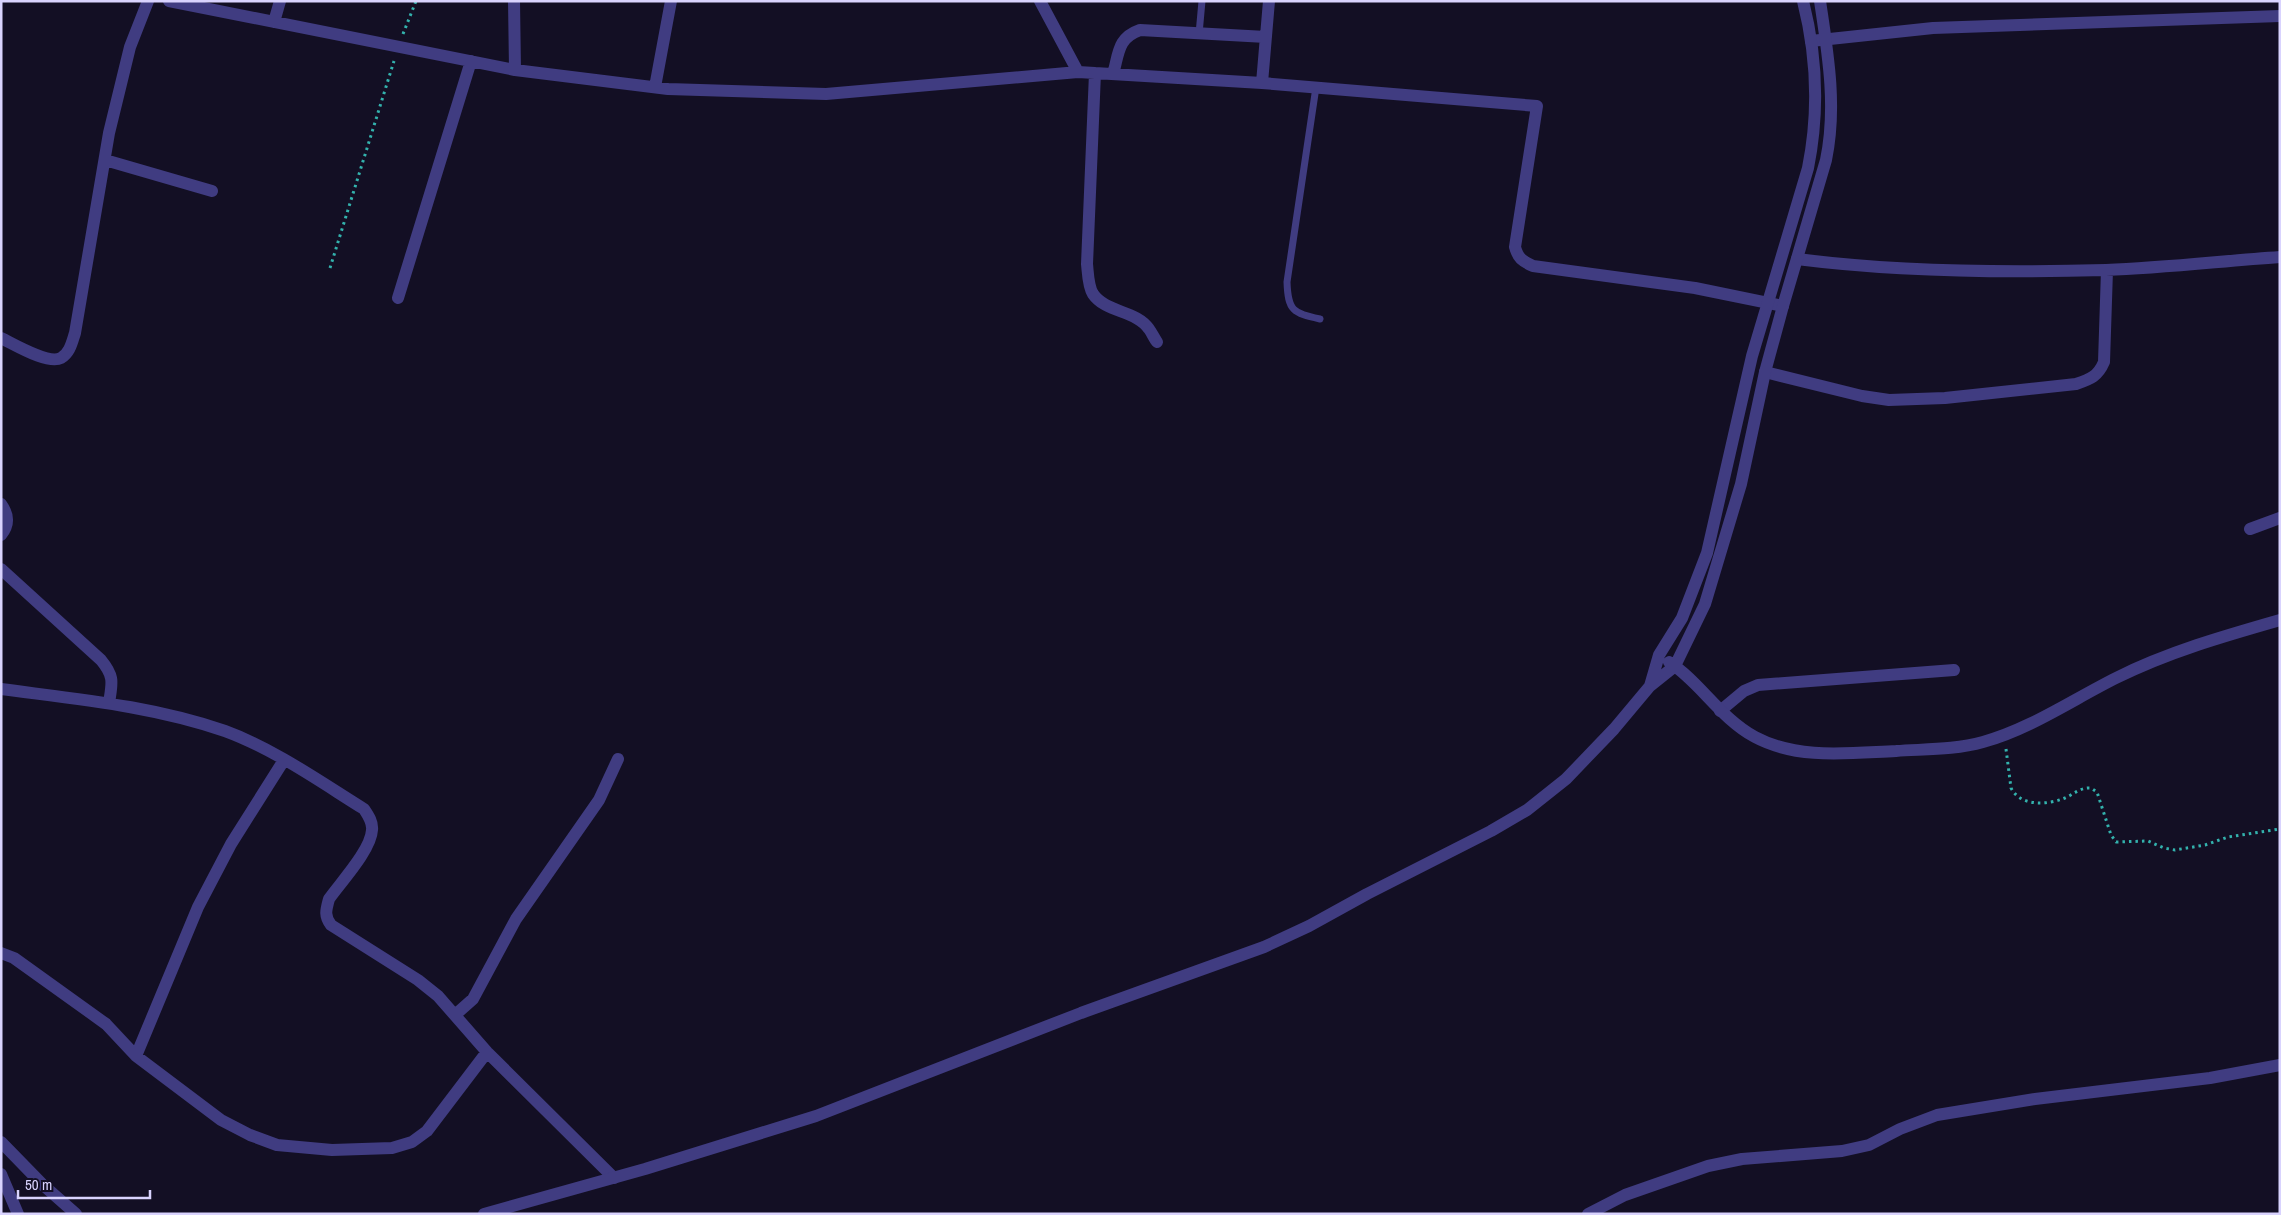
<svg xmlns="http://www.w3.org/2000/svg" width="2281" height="1215" viewBox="0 0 2281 1215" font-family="'Archivo Narrow',sans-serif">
<rect width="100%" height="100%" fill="#130f24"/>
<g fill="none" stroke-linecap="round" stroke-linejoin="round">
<path stroke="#33b2ad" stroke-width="3" stroke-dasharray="2.5 4" stroke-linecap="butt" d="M 403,34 L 416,1
M 330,268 L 394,61
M 2006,749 L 2011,788 C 2021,807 2048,805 2065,798 C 2074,794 2081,787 2091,788 L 2097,792 L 2111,835 L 2116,842 L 2148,841 L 2164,848 L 2175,850 L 2205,845 L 2228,837 L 2280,829"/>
<path stroke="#403c81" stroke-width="7" d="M 1199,34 L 1202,1
M 1316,87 L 1287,282 C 1288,311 1293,313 1320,319"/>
<path stroke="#403c81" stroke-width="12" d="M 169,1 L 515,70 L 514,1
M 274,22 L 280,1
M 1811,41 L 1933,28 L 2280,16
M 515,70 L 668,89 L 826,94 L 1078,72 L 1040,1
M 1078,72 L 1262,83 L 1537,106 L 1515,247 C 1518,258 1522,261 1533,266 L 1695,288 L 1783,306
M 1095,73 L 1087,264 C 1088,273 1088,286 1093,294 C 1106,313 1136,310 1149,329 C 1152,333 1154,338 1157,342
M 1113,74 C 1119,54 1117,38 1140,30 L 1266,37
M 1262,83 L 1269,1
M 655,87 L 671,1
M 105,160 L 212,191
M 1797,259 C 1899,272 2003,273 2106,270 C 2164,268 2222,261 2280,257
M 398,298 L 471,61
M 1,338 C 14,344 48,365 61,358 C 70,353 72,342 75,333 L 109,133 L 130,47 L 148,1
M 1765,372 L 1862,396 L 1889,400 L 1945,398 L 2076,384 C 2091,379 2098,376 2104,362 L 2107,270
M 1,504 C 9,515 9,525 1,535
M 2250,529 L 2280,518
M 1,569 L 101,660 C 115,677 112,683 109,703
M 1,689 C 76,699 153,706 225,731 C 274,749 319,781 364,809 C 368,815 373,822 372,830 C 371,850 341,882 329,899 C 326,910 324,916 331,925 L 418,980 L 438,996 L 487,1052 L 614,1178
M 1720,711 L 1744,691 L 1758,685 L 1954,670
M 1,953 L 14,958 L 106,1024 L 136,1056 L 221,1120 L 250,1135 L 277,1145 L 332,1150 L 392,1148 L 412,1142 L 427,1131 L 487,1052
M 455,1015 L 473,999 L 516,919 L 599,800 L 618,759
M 136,1056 L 198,907 L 231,844 L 284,760
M 1,1174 L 18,1214
M 1588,1214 L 1625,1195 L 1708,1166 L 1742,1159 L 1842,1151 L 1869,1145 L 1900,1129 L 1937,1115 L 2035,1099 L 2210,1078 L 2280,1065"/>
<path stroke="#403c81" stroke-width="12" d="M 1669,662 C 1700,682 1720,718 1755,737 C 1798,760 1849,753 1896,751 C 1925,749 1955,750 1983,742 C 2030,729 2072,700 2116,678 C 2168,652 2224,636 2280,620
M 1650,686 L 1659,655 L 1682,618 L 1707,553 L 1752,356 L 1808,168 C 1819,113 1817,56 1803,1
M 1,1142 L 42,1184 L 76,1214
M 484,1214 L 645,1169 L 816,1116 L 1081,1013 L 1264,947 L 1309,926 L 1367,894 L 1491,831 L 1527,810 L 1566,779 L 1614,729 L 1650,686 L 1675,666 L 1705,604 L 1741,484 L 1765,372 L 1783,306 L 1826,160 C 1837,107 1828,54 1820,1"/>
</g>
<rect width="2281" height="1215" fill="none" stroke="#d9d3fe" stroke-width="5"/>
<path d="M18 1190v8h132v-8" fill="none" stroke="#d9d3fe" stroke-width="2.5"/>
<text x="25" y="1190" font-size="15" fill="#d9d3fe" stroke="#130f24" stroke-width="4" paint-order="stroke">50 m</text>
</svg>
